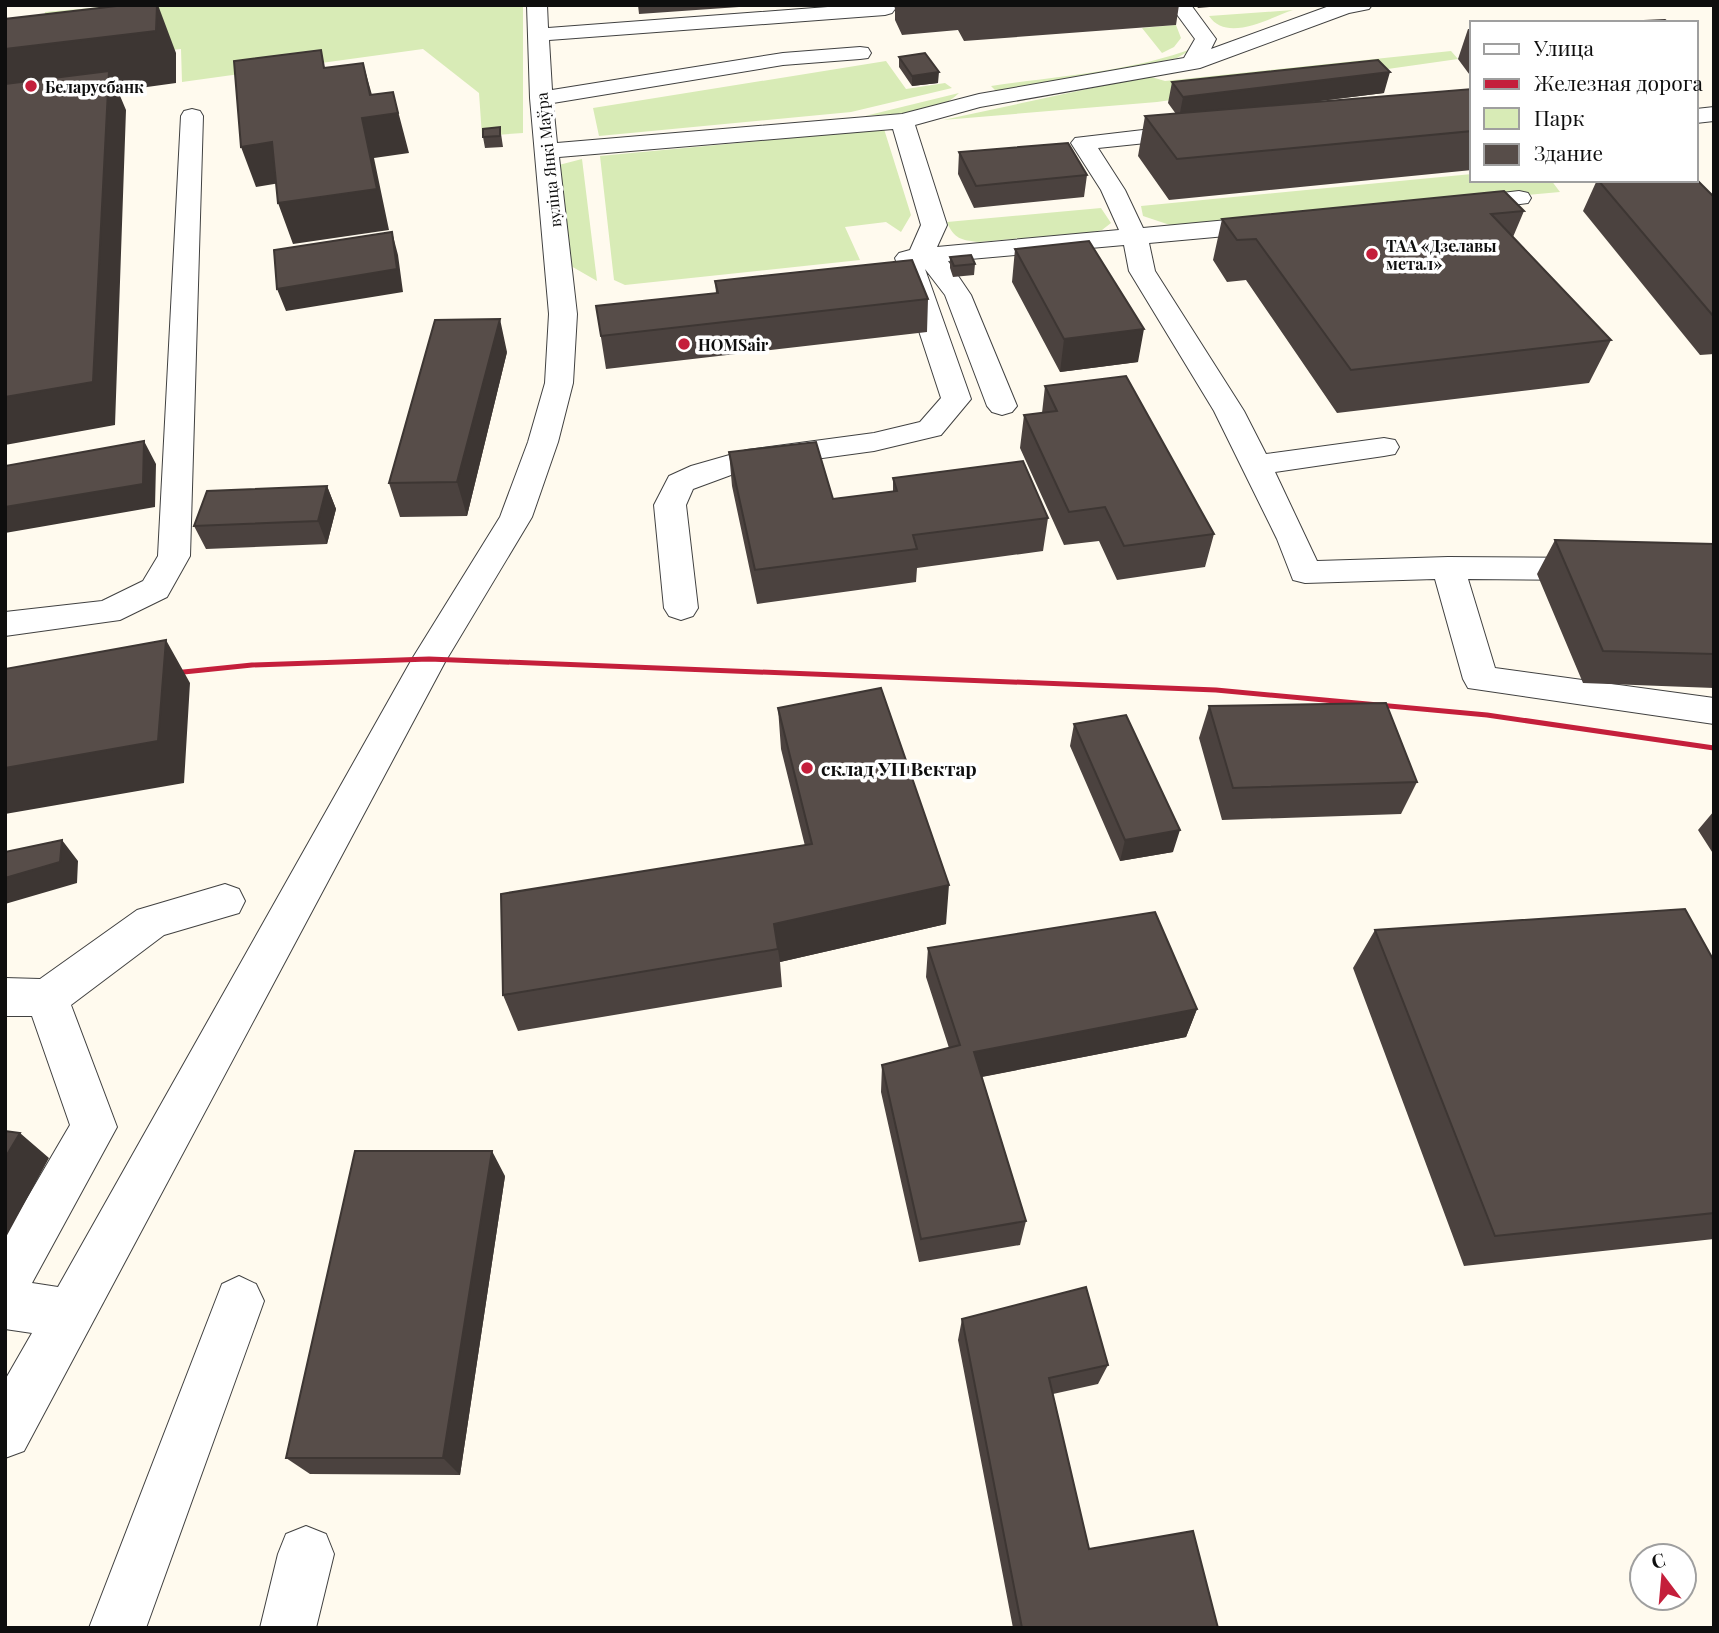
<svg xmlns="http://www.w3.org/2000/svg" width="1719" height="1633" viewBox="0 0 1719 1633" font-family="'Playfair Display',serif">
<rect width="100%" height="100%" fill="#fffaee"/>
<path fill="#d8ebb6" d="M 124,5 L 523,5 L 523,133 L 482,136 L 479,93 L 423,49 L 182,82 L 181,49 L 39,64 L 45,12 Z
M 1293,10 C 1269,18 1227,43 1209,16 Z
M 1176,25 L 1181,38 L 1174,47 L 1162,53 L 1142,28 Z
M 1194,48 L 1177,58 L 1006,93 L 997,92 L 991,86 C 1058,76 1130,72 1194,48 Z
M 1451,51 L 1458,59 L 1157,102 L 943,120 L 1148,76 L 1165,81 Z
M 886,61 L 906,89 L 945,83 L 952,88 L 851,112 L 599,136 L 593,108 Z
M 959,93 C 936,116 896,113 865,116 Z
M 884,129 L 911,215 L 901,232 L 886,222 L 845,227 L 860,260 L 625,285 L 614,280 L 600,156 Z
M 582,159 L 597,281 L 564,262 L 555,166 Z
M 1472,174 L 1472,180 L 1551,180 L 1560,192 L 1176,227 L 1143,216 L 1141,206 Z
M 1101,208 L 1111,223 L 1102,230 L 1093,232 L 979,242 C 961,240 954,239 947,222 Z"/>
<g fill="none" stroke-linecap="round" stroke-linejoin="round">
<defs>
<path id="minor" d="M 527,5 L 547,5 L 548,28 L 854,5 L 894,5 L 895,9 L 892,13 L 885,15 L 549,40 L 552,90 L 783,53 L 860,47 L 868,48 L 871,53 L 868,58 L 860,59 L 783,65 L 553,103 L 557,143 L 902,114 L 979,94 L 1184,58 L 1195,39 L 1170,5 L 1191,5 L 1216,39 L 1211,49 L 1332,5 L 1372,5 L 1369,9 L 1349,13 L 1200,68 L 980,107 L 915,125 L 947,225 L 937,247 L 1119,230 L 1101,190 L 1071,143 L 1075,138 L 1194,124 L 1202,126 L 1205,131 L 1202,136 L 1194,138 L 1098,148 L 1125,190 L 1143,228 L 1270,216 L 1279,219 L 1283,224 L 1279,229 L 1270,232 L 1149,243 L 1155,271 L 1244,411 L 1266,454 L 1384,438 L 1395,440 L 1399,447 L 1395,454 L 1384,456 L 1275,472 L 1317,561 L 1448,557 L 1593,558 L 1605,561 L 1609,569 L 1605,577 L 1593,580 L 1468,579 L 1495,668 L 1714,698 L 1714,724 L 1468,688 L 1463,679 L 1435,579 L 1305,583 L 1293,580 L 1277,539 L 1214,411 L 1129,271 L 1124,245 L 948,261 L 971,295 L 1017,406 L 1012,412 L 1002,415 L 992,412 L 987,406 L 945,295 L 925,269 L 971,399 L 941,435 L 874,451 L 750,468 L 693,489 L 686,505 L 698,608 L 693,616 L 681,620 L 669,616 L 664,608 L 654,505 L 669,476 L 691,466 L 747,450 L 874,433 L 920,422 L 941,398 L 895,258 L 899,253 L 910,250 L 921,225 L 893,129 L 559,157 L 577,314 L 573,383 L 558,442 L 532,517 L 445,662 L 24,1451 L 5,1458 L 5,1380 L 32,1333 L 5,1329 L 5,1236 L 70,1125 L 32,1016 L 5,1016 L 5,978 L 40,979 L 137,910 L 225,884 L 239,889 L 245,901 L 239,913 L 164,935 L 71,1005 L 117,1127 L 32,1283 L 58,1287 L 412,659 L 500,517 L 528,442 L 545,383 L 549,314 L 530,98 Z
M 1714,107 L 1714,121 L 1696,123 L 1696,109 Z
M 192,109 L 200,111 L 203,116 L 190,556 L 167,597 L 120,620 L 5,636 L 5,612 L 102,601 L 143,581 L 158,556 L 181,116 L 184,111 Z
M 1519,191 L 1528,193 L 1531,198 L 1528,203 L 1459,212 L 1450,210 L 1447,205 L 1450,200 L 1459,198 Z
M 239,1276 L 256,1284 L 264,1301 L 146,1628 L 89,1628 L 222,1284 Z
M 306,1526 L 326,1534 L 334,1554 L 316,1628 L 260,1628 L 278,1554 L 286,1534 Z"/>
</defs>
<use href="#minor" stroke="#414141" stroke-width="2"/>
<use href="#minor" fill="#fff" fill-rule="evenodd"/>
<path stroke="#c41f3b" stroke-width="5" d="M 164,674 L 252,665 L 429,659 L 1216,690 L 1487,715 L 1714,748"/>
</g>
<path fill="#4b423f" d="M 638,5 L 766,5 L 639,14 Z
M 895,5 L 1179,5 L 1176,25 L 964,41 L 958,30 L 902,35 L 895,20 Z
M 1196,5 L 1232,5 L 1198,8 Z
M 1468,29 L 1472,29 L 1472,78 L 1458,59 Z
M 899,57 L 938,83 L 912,86 L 899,67 Z
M 1172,82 L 1384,93 L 1304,103 L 1472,89 L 1472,170 L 1169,200 L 1138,156 L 1145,116 L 1176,114 L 1168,103 Z
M 500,127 L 503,147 L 485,148 L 483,137 Z
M 959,152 L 1087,175 L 1084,197 L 974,208 L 958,174 Z
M 1597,180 L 1696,180 L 1714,197 L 1714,354 L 1700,355 L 1583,211 Z
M 1524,211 L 1513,237 L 1611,340 L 1589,383 L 1337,413 L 1246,280 L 1227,282 L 1213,260 L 1222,219 Z
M 1015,249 L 1138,362 L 1060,372 L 1012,282 Z
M 950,257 L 975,264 L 974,275 L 953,277 L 950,268 Z
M 715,281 L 928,299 L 927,332 L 606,369 L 596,306 L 716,293 Z
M 507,352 L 467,516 L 400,517 L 389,483 Z
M 1045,386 L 1214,534 L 1205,567 L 1117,580 L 1099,541 L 1064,545 L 1020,448 L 1024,415 L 1042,413 Z
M 729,452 L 833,499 L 893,492 L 893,478 L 1048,518 L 1043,551 L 917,568 L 916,582 L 757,604 L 732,486 Z
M 327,486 L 336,509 L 327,544 L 206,549 L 194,526 Z
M 1555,540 L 1714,544 L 1714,688 L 1583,683 L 1537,574 Z
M 1209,706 L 1417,782 L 1401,814 L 1222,820 L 1199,738 Z
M 778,708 L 946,924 L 780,962 L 782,987 L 518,1031 L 503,995 L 805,846 L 781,749 Z
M 1074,724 L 1173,852 L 1120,861 L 1070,746 Z
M 1714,811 L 1714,855 L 1698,830 Z
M 1375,930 L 1714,961 L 1714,1239 L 1464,1266 L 1353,968 Z
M 928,948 L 1197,1009 L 1186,1037 L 982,1077 L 1026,1221 L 1020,1245 L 919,1262 L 881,1092 L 882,1065 L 949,1048 L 926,977 Z
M 505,1176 L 460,1475 L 310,1474 L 286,1458 Z
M 962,1319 L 1108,1365 L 1098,1384 L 1053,1394 L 1089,1549 L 1218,1628 L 1013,1628 L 958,1340 Z"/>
<path fill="#3d3633" d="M 158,5 L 176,53 L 176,83 L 118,91 L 126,110 L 115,425 L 5,445 L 5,49 Z
M 363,63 L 374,102 L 393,92 L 409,153 L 374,158 L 389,230 L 293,244 L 278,203 L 362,118 L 370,95 Z
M 939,72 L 938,83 L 912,86 L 912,76 Z
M 1390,72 L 1384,93 L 1179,118 L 1183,97 Z
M 272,142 L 286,182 L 256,187 L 241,147 Z
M 392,232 L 398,255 L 403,292 L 286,311 L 277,289 Z
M 500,319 L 507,352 L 467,516 L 457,482 Z
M 1144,329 L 1138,362 L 1060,372 L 1064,339 Z
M 144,441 L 156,464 L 155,507 L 5,533 L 5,507 Z
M 327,486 L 336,509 L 327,544 L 318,521 Z
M 166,640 L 190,683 L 184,783 L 5,814 L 5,768 Z
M 1180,830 L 1173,852 L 1120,861 L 1125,840 Z
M 62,840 L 78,861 L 77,883 L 5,904 L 5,878 Z
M 949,885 L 946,924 L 780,962 L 774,924 Z
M 1197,1009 L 1186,1037 L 970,1079 L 974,1052 Z
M 20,1133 L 49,1158 L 5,1239 L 5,1158 Z
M 492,1151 L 505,1176 L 460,1475 L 443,1458 Z"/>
<path fill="#574d49" stroke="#3d3633" stroke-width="2" d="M 125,5 L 157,5 L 156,31 L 5,49 L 5,19 Z
M 1665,20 L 1669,23 L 1600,23 Z
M 321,50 L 324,68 L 363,63 L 370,95 L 393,92 L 398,113 L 362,118 L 377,189 L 278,203 L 272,142 L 241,147 L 234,61 Z
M 925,53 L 939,72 L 912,76 L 899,57 Z
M 1378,60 L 1390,72 L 1183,97 L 1172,82 Z
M 109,71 L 93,382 L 5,397 L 5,84 Z
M 1472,89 L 1472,131 L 1177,159 L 1145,116 Z
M 500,127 L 500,136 L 483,137 L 483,129 Z
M 1068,143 L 1087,175 L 976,186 L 959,152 Z
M 1696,179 L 1714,197 L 1714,317 L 1598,180 L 1696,180 Z
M 1504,191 L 1524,211 L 1491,214 L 1611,340 L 1351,370 L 1256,239 L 1237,240 L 1222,219 Z
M 392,232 L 397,269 L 277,289 L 274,250 Z
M 1089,241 L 1144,329 L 1064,339 L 1015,249 Z
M 971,255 L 975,264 L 954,266 L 950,257 Z
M 912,260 L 928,299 L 601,336 L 596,306 L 718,293 L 715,281 Z
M 500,319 L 457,482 L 389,483 L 435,320 Z
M 1126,376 L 1214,534 L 1124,546 L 1105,507 L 1069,512 L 1024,415 L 1057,411 L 1045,386 Z
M 144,441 L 143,484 L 5,507 L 5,466 Z
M 816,442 L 833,499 L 897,491 L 893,478 L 1023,461 L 1048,518 L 913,535 L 917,549 L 755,570 L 729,452 Z
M 327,486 L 318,521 L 194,526 L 207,491 Z
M 1555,540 L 1714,544 L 1714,654 L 1603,651 Z
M 166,640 L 158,741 L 5,768 L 5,669 Z
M 881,688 L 949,885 L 774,924 L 778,949 L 503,995 L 501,894 L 812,844 L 778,708 Z
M 1386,703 L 1417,782 L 1233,788 L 1209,706 Z
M 1126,715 L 1180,830 L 1125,840 L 1074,724 Z
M 62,840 L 60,862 L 5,878 L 5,852 Z
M 1685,909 L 1714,961 L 1714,1213 L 1495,1236 L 1375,930 Z
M 1155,912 L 1197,1009 L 974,1052 L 1026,1221 L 921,1239 L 882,1065 L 960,1045 L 928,948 Z
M 5,1131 L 20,1133 L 5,1158 Z
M 355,1151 L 492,1151 L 443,1458 L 286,1458 Z
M 1086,1287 L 1108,1365 L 1049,1378 L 1089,1549 L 1193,1531 L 1218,1628 L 1022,1628 L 962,1319 Z"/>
<g fill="#c41f3b" stroke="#fff" stroke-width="2.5">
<circle cx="31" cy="86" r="7"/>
<circle cx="1372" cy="254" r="7"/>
<circle cx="684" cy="344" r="7"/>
<circle cx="807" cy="768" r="7"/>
</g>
<g text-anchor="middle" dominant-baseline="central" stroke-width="7" stroke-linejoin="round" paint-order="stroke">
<g font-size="16" font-weight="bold" fill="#0e0e0e" stroke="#fff" text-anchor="start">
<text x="45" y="86">Беларусбанк</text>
<text x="1386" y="245">ТАА «Дзелавы<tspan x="1386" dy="18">метал»</tspan></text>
<text x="698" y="344">HOMSair</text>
</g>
<g font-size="16" fill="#0e0e0e" stroke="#fff">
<text transform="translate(548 160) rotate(-96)">вуліца Янкі Маўра</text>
</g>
<g font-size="19" font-weight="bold" fill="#0e0e0e" stroke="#fff" text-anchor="start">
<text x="821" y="768">склад УП Вектар</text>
</g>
</g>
<rect width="1719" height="1633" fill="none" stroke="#0e0e0e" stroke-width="14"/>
<rect x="1470" y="21" width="228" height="161" fill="#ffffff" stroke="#9f9f9f" stroke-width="2"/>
<rect x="1484" y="44" width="35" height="10" fill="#ffffff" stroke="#9f9f9f" stroke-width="2"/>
<text x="1534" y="56" font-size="21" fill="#0e0e0e">Улица</text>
<rect x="1484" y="79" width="35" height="10" fill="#c41f3b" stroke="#9f9f9f" stroke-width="2"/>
<text x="1534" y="91" font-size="21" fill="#0e0e0e">Железная дорога</text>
<rect x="1484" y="108" width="35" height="21" fill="#d8ebb6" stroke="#9f9f9f" stroke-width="2"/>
<text x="1534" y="126" font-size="21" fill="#0e0e0e">Парк</text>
<rect x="1484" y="144" width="35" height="21" fill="#574d49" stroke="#9f9f9f" stroke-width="2"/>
<text x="1534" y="161" font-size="21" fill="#0e0e0e">Здание</text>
<g transform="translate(1663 1577) rotate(344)"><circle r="33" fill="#ffffff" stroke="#9f9f9f" stroke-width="2"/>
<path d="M0-5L12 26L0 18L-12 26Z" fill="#c41f3b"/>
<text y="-10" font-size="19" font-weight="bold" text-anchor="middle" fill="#0e0e0e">С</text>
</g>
</svg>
